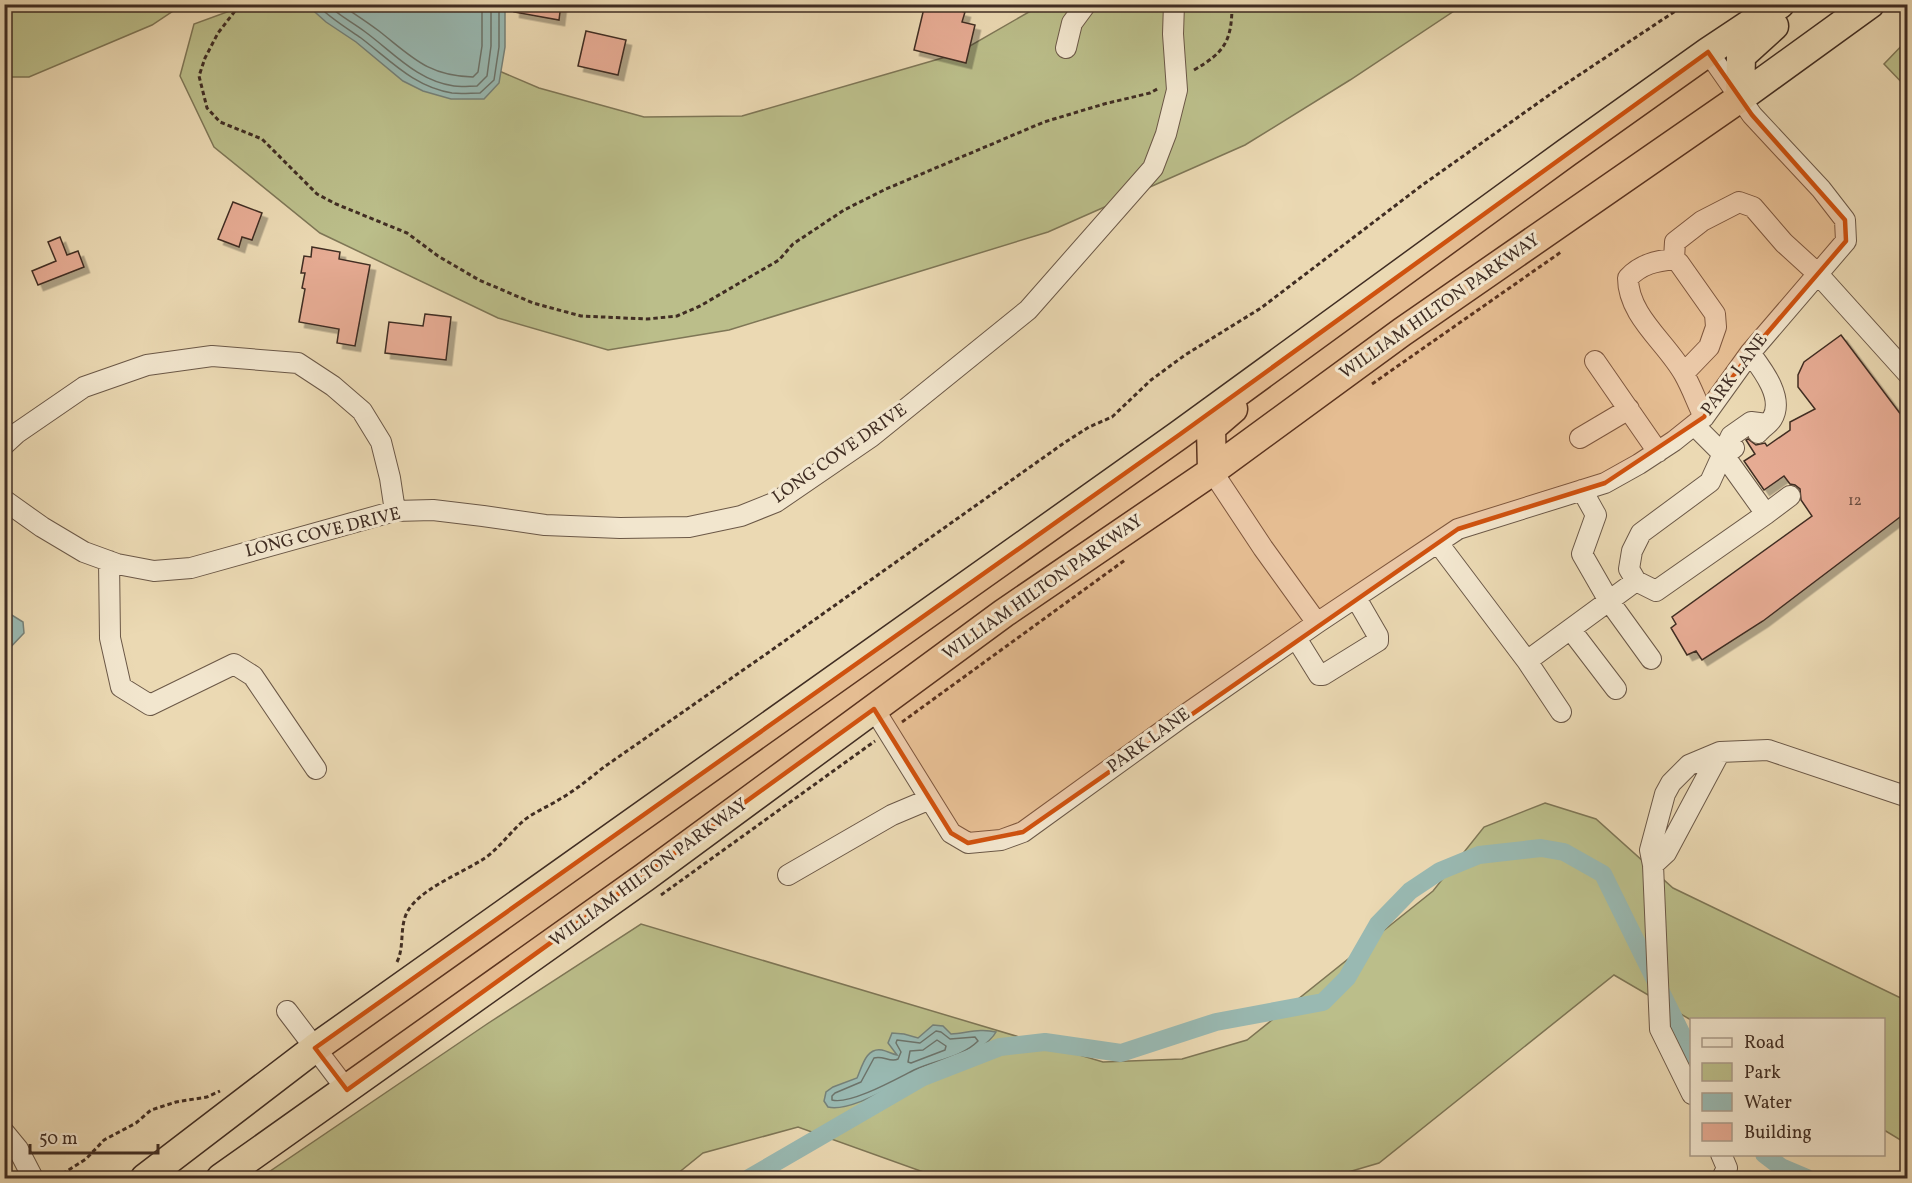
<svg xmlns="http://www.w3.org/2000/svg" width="1912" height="1183" viewBox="0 0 1912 1183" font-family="Vollkorn,serif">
<defs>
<filter id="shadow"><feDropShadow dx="5.5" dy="5.5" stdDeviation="0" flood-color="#0004"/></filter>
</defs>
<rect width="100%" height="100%" fill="#ebd9b3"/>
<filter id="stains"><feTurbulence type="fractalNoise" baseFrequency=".00333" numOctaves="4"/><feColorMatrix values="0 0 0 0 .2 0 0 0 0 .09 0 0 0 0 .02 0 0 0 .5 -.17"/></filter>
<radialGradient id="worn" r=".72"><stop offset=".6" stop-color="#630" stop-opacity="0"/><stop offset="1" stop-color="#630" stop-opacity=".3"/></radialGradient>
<path fill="#bbbe8a" stroke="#7e7656" stroke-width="1.5" d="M 5,4 L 182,4 L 182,5 L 152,25 L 29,77 L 5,77 Z
M 246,5 L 327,5 L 436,44 L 539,88 L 644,117 L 742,116 L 956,54 L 1041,5 L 1463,5 L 1350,80 L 1245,145 L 1048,232 L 729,330 L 608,350 L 498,318 L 320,233 L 214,147 L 180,76 L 194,24 Z
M 1907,40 L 1907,88 L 1884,64 Z
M 1545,803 L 1596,819 L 1673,888 L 1907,1001 L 1907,1144 L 1884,1130 L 1884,1020 L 1691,1020 L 1614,975 L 1379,1163 L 1328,1178 L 940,1178 L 798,1127 L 703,1153 L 672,1178 L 260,1178 L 487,1024 L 641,924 L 1103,1062 L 1182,1059 L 1247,1040 L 1433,891 L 1484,827 Z"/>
<path fill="#99b9b2" stroke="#758179" stroke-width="1.5" d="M 307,5 L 505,5 L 505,47 L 499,83 L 484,99 L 451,99 L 423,91 L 403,81 L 356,42 L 326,22 Z
M 5,612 L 7,612 L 23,622 L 24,633 L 5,653 Z
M 933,1025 L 943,1026 L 951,1034 C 967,1033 980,1028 996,1032 C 990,1043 967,1058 955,1063 C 954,1063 946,1064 946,1064 C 937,1067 928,1071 919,1074 C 898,1083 849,1113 828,1107 L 824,1101 L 826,1092 L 833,1087 L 857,1078 C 862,1067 866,1047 882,1050 C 887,1051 892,1054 897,1055 L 888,1043 L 892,1033 L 904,1034 L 918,1038 Z"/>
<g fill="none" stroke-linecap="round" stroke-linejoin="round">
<path stroke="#6c736a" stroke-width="1.5" d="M 316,4 C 330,18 345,27 361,38 C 390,60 414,87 452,93 C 461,94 471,93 480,93 L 494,80 L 499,47 L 499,4
M 327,4 C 338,15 352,22 364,31 C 393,52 417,81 454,86 C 461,87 470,86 477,86 L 487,76 L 491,46 L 491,4
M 340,4 C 353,13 366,21 379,31 C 412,57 428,76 473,77 L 478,72 L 482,46 L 482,4
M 936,1031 L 941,1032 L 950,1039 L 975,1037 L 978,1041 C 961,1058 935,1060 914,1070 C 896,1079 850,1105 832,1100 L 832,1096 L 835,1093 L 861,1082 L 874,1058 C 883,1055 890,1063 898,1059 L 901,1052 L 896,1043 L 897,1040 L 920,1043 Z
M 937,1040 L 946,1046 L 945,1050 L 911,1063 L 908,1062 L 910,1051 L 923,1050 Z"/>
<path stroke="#99b9b2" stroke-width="18" d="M 1764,1154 L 1781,1167 L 1807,1178
M 749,1178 L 923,1077 L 1000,1047 L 1045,1042 L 1121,1053 L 1216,1022 L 1323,1002 L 1347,978 L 1378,924 L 1410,891 L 1440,871 L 1479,855 L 1541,848 L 1564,852 L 1603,874 L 1692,1055"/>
</g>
<path fill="#e6ab93" stroke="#402d23" stroke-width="1.5" filter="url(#shadow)" d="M 515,4 L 561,4 L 559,20 L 514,12 Z
M 925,4 L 935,4 L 965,12 L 962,22 L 975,25 L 966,63 L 914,50 Z
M 586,31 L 626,40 L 618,75 L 578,66 Z
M 233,202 L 262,213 L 252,240 L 242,237 L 239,247 L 218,239 Z
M 60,237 L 67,255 L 78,251 L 84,267 L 38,285 L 32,271 L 56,261 L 48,242 Z
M 312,247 L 340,252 L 339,259 L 370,265 L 355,346 L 337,343 L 339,329 L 299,322 L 305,289 L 302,288 L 305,273 L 301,273 L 304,256 L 311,257 Z
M 425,314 L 451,317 L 446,360 L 385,353 L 389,322 L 423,326 Z
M 1841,335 L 1908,424 L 1908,511 L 1763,621 L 1702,660 L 1696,651 L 1687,655 L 1671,628 L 1676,624 L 1672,617 L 1812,516 L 1801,500 L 1800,489 L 1795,485 L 1790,484 L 1784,476 L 1764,490 L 1744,461 L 1755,454 L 1746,440 L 1748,439 L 1756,445 L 1765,443 L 1767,446 L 1790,430 L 1790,422 L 1815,409 L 1798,387 L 1798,375 L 1804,362 Z"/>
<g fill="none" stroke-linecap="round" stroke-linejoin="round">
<defs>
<path id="minor" d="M 1066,48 L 1072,23 L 1086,4
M 1674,259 L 1675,242 L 1702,221 L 1739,202 L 1753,207 L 1784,243 L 1817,273 L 1908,374
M 1750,353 C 1762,369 1785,398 1772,419 C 1769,424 1762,428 1758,433
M 1595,361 L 1658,452
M 1684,373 L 1709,347 L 1716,327 L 1715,314 L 1679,263 L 1674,259 C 1656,261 1641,264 1628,278 C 1628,316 1667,343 1684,374 C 1692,388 1697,403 1704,417
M 1694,425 L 1723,454 L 1734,448
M 1580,438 L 1629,409
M 4,445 L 17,433 L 84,387 L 147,365 L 212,356 L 298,363 L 333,386 L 362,411 L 381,442 L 390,478 L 395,511
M 1723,454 L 1766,514 L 1790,496
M 1212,471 L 1263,548 L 1317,623
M 1582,490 L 1596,515 L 1582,554 L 1609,601 L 1651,659
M 4,500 L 42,527 L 84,552 L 117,564 L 154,571 L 191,568 L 395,511 L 433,510 L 483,516 L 545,525 L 620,528 L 689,527 L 741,516 L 776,502 L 871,437 L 1028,310 L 1153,168 L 1166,134 L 1177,90 L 1173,34 L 1174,4
M 1438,543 L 1527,661 L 1636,581 L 1656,591 L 1766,514
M 109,561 L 110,638 L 121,687 L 150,705 L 234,664 L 253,676 L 316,769
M 1636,581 L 1629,569 L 1632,551 L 1641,533 L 1710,482 L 1731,436 L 1751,422 L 1767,424
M 1571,630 L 1616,689
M 1296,638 L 1319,675 L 1323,675 L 1378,641 L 1378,636 L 1356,598
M 1527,661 L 1561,712
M 874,709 L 951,833 L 968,843 L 1001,840 L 1023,832 L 1182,717 L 1317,623 L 1458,529 L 1605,483 L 1639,464 L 1674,441 L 1704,417 L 1750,353 L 1846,241 L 1845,220 L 1821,189 L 1752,115 L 1708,52
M 1653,865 L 1666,853 L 1720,752
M 788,875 L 892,815 L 930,799
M 287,1011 L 347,1090
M 1692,1094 L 1660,1029 L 1653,865 L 1650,850 L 1665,794 L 1671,783 L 1689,765 L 1720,752 L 1768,750 L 1908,797
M 4,1132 L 18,1149 L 33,1178
M 1721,1154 L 1727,1168 L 1722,1178"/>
<path id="highway" d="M 1740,98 L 1741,56 L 1774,26
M 1212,471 L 1211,428 L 1233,409
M 145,1178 L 315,1048 L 1179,435 L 1566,153 L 1708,52 L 1780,4
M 221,1178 L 645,877 L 1004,613 L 1208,474 L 1402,332 L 1740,98 L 1870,4"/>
</defs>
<use href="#minor" stroke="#6b5847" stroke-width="22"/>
<use href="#highway" stroke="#402d23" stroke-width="31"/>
<path stroke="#402d23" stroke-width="3" stroke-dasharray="4.5 3" stroke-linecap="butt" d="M 237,4 L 235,11 L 218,33 L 205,58 L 199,76 L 207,108 L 220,122 L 262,139 L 317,194 L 336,204 L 407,233 L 438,256 L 479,280 L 533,303 L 581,316 L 647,319 L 677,316 L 700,306 L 779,260 L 793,244 L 844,210 L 886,189 L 1044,122 L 1104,104 L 1150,93 L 1159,88
M 1891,10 L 1899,4
M 1194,70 C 1225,52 1232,41 1232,4
M 1372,384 L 1561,252
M 902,722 L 1125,560
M 661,895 L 875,741
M 397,962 C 406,944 397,922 412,905 C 429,885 462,873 485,858 C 499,848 508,835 521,823 C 531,813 548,807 560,799 C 576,790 590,778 604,767 L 769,652 L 1064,443 L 1089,427 L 1112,417 L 1151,380 L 1185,355 L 1261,308 L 1421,186 L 1552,93 L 1686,4
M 56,1178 L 86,1159 L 104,1140 L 136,1123 L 151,1110 L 176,1102 L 207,1097 L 220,1091"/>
<use href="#minor" stroke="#f2e6ce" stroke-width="20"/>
<use href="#highway" stroke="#ebd9b3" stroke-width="28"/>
</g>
<path fill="#cf520f" fill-opacity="0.2" stroke="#cf520f" stroke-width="4.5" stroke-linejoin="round" d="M 1708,52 L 1752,115 L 1845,220 L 1846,241 L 1750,353 L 1704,417 L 1605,483 L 1458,529 L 1023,832 L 968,843 L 951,833 L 874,709 L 347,1090 L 315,1048 L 1179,435 Z"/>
<g text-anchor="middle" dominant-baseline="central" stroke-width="6" stroke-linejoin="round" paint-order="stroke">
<g font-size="15" fill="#6a4c3f">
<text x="1855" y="501">12</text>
</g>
<g font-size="18" fill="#402d23" stroke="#f2e6ce">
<text transform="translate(1440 307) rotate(-35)">WILLIAM HILTON PARKWAY</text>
<text transform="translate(1735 375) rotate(-53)">PARK LANE</text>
<text transform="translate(840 454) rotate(-35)">LONG COVE DRIVE</text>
<text transform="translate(323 533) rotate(-14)">LONG COVE DRIVE</text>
<text transform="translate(1043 588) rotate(-35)">WILLIAM HILTON PARKWAY</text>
<text transform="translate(1149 741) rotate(-36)">PARK LANE</text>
<text transform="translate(649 873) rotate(-36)">WILLIAM HILTON PARKWAY</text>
</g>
</g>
<rect width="1912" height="1183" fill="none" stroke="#ebd9b3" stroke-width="24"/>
<rect x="6" y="6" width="1900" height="1171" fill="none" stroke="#402d23" stroke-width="3"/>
<rect x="12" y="12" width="1888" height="1159" fill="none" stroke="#402d23" stroke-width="1.5"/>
<rect x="1690" y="1018" width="195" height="138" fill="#f2e6ce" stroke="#ab9c8a" stroke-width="1.5"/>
<rect x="1702" y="1038" width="30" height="9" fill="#f2e6ce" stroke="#ab9c8a" stroke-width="1.5"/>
<text x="1744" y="1048" font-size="18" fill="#402d23">Road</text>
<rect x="1702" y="1063" width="30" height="18" fill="#bbbe8a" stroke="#ab9c8a" stroke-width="1.5"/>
<text x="1744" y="1078" font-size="18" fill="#402d23">Park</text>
<rect x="1702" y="1093" width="30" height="18" fill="#99b9b2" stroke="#ab9c8a" stroke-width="1.5"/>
<text x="1744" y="1108" font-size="18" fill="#402d23">Water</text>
<rect x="1702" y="1123" width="30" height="18" fill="#e6ab93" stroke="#ab9c8a" stroke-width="1.5"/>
<text x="1744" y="1138" font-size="18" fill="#402d23">Building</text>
<path d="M30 1144v9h128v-9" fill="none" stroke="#402d23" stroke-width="3"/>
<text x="39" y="1144" font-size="18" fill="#402d23" stroke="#f2e6ce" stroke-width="4.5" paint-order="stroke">50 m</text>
<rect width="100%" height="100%" filter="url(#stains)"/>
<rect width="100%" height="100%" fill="url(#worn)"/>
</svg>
